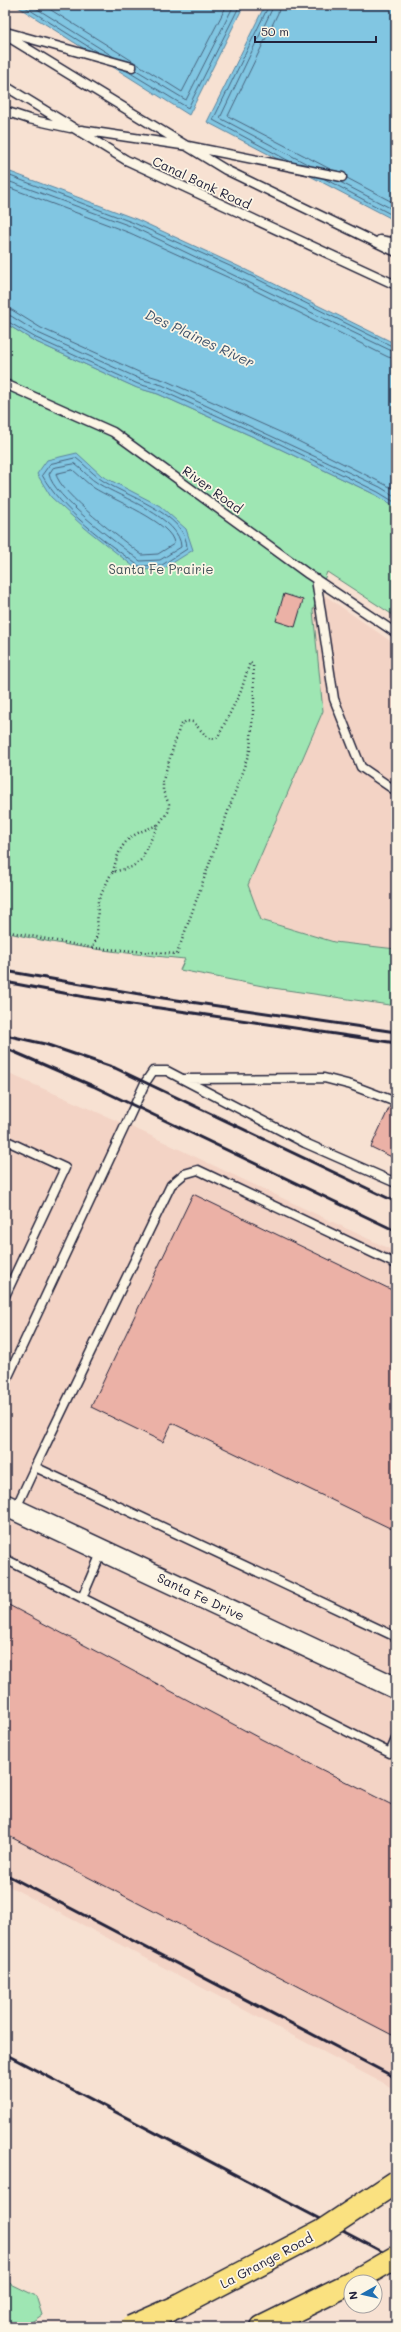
<svg xmlns="http://www.w3.org/2000/svg" width="401" height="2332" viewBox="0 0 401 2332" font-family="Mali,sans-serif">
<rect width="100%" height="100%" fill="#f7e1d2"/>
<filter id="ink" filterUnits="userSpaceOnUse"><feTurbulence type="fractalNoise" baseFrequency=".025" numOctaves="2"/><feDisplacementMap in="SourceGraphic" scale="8" xChannelSelector="R" yChannelSelector="G"/><feConvolveMatrix kernelMatrix="1 2 1 2 8 2 1 2 1" color-interpolation-filters="sRGB"/></filter>
<g filter="url(#ink)">
<path fill="#f3d3c5" d="M 317,590 L 396,645 L 396,949 L 334,942 L 261,920 L 248,885 L 323,711 L 312,596 Z
M 5,1072 L 145,1133 L 396,1252 L 396,2090 L 5,1884 Z"/>
<path fill="#9ee6b3" stroke="#608477" d="M 5,323 L 34,341 L 135,387 L 158,394 L 276,447 L 376,495 L 396,508 L 396,617 L 327,572 L 313,610 L 323,711 L 248,885 L 261,920 L 334,942 L 396,949 L 396,1006 L 273,988 L 180,970 L 185,959 C 124,953 64,947 5,932 Z
M 5,2281 L 36,2296 L 42,2315 L 24,2327 L 5,2327 Z"/>
<path fill="#81c6e2" stroke="#5b849f" d="M 15,5 L 244,5 L 189,115 Z
M 265,5 L 396,5 L 396,221 L 207,122 Z
M 5,170 L 136,219 L 242,268 L 396,344 L 396,508 L 376,495 L 276,447 L 158,394 L 137,388 L 34,341 L 5,323 Z
M 77,453 L 102,476 L 160,506 L 186,529 L 193,550 L 163,569 L 138,570 L 85,528 L 51,497 L 37,474 L 47,460 Z"/>
<g fill="none" stroke-linecap="round" stroke-linejoin="round">
<path stroke="#48647e" stroke-width="1" d="M 22,5 L 97,52
M 31,5 L 114,57
M 43,5 L 182,92 L 227,5
M 269,5 L 213,120 L 291,162
M 274,5 L 220,118 L 309,165
M 280,5 L 278,13 L 228,116 L 330,169
M 136,70 L 186,100 L 234,5
M 127,71 L 188,108 L 240,5
M 5,174 L 134,223 L 241,271 L 396,348
M 323,178 L 396,217
M 347,178 L 396,204
M 5,180 L 133,227 L 396,353
M 340,182 L 396,211
M 5,186 L 130,233 L 236,281 L 388,357 L 396,359
M 5,309 L 12,310 L 41,328 L 141,373 L 164,380 L 282,433 L 396,490
M 5,315 L 11,316 L 38,333 L 140,379 L 162,385 L 380,487 L 396,497
M 5,320 L 36,338 L 138,384 L 160,390 L 278,443 L 378,492 L 396,503
M 76,458 C 84,464 91,472 99,478 C 123,496 188,513 187,549 L 162,565 L 139,566 C 107,543 61,510 42,475 L 50,464 Z
M 75,464 C 83,470 90,479 99,484 C 120,497 181,518 181,547 L 160,560 L 140,561 C 120,545 52,496 49,474 L 53,468 Z
M 73,470 C 80,476 87,483 94,488 C 111,499 174,523 174,544 L 158,554 L 142,555 C 124,541 59,493 56,474 Z"/>
</g>
<path fill="#ebb1a6" stroke="#22223b" d="M 284,594 L 303,600 L 295,627 L 276,621 Z
M 390,1106 L 396,1107 L 396,1159 L 371,1147 Z
M 193,1194 L 396,1292 L 396,1531 L 172,1423 L 163,1442 L 91,1407 Z
M 5,1603 L 263,1740 L 396,1807 L 396,2037 L 5,1834 Z"/>
<g fill="none" stroke-linecap="round" stroke-linejoin="round">
<defs>
<path id="service" d="M 6,32 L 132,67
M 5,35 L 226,170 L 396,252
M 5,86 L 126,160 L 396,285
M 5,111 L 29,119 L 70,128
M 81,130 L 188,146 L 342,177
M 380,240 L 396,243
M 5,384 L 113,432 L 308,574 L 396,633
M 316,579 L 334,699 L 361,767 L 396,791
M 184,1079 L 324,1078 L 351,1085 L 396,1102
M 5,1140 L 65,1168 L 5,1296
M 396,1264 L 198,1170 L 184,1174 L 171,1185 L 35,1467 L 396,1637
M 5,1383 L 145,1083 L 153,1071 L 167,1071 L 305,1143 L 396,1183
M 15,1510 L 35,1467
M 5,1559 L 390,1753 L 396,1739
M 82,1598 L 102,1551"/>
<path id="tertiary" d="M 5,1505 L 396,1688"/>
<path id="trunk" d="M 262,2327 L 351,2283"/>
</defs>
<use href="#service" stroke="#22223b" stroke-width="11"/>
<use href="#tertiary" stroke="#22223b" stroke-width="24"/>
<use href="#trunk" stroke="#22223b" stroke-width="25"/>
<path stroke="#22223b" stroke-width="2.5" stroke-dasharray="1 3" stroke-linecap="butt" d="M 113,872 C 120,841 129,835 158,825
M 5,931 L 93,948 L 97,935 L 98,901 L 110,876 L 113,872 L 132,867 L 141,860 L 158,825 L 168,812 L 169,804 L 163,791 L 163,780 L 180,726 L 186,721 L 193,722 L 208,738 L 215,739 L 218,737 L 241,691 L 250,662
M 93,948 L 177,954 L 250,750 L 254,700 L 253,665 L 251,663"/>
<use href="#service" stroke="#fcf5e5" stroke-width="8"/>
<use href="#tertiary" stroke="#fcf5e5" stroke-width="21"/>
<use href="#trunk" stroke="#fae180" stroke-width="22"/>
<path stroke="#22223b" stroke-width="3" d="M 5,971 L 163,998 L 396,1032
M 5,982 L 85,997 L 396,1043
M 5,1035 L 45,1044 L 115,1068 L 396,1202
M 5,1048 L 93,1086 L 396,1231
M 5,1874 L 396,2078
M 5,2054 L 396,2259"/>
<defs>
<path id="trunk-bridge" d="M 353,2282 L 396,2257
M 131,2327 L 181,2305 L 322,2231 L 396,2182"/>
</defs>
<use href="#trunk-bridge" stroke="#22223b" stroke-width="25" stroke-linecap="butt"/>
<use href="#trunk-bridge" stroke="#fae180" stroke-width="22"/>
</g>
</g>
<g text-anchor="middle" dominant-baseline="central" stroke-width="3.5" stroke-linejoin="round" paint-order="stroke">
<g font-size="13" fill="#22223b" stroke="#fcf5e5">
<text transform="translate(202 182) rotate(25)">Canal Bank Road</text>
<text transform="translate(213 489) rotate(36)">River Road</text>
<text transform="translate(201 1596) rotate(25)">Santa Fe Drive</text>
<text transform="translate(266 2260) rotate(-28)">La Grange Road</text>
</g>
<g font-size="13" fill="#415359" stroke="#fcf5e5">
<text x="161" y="568">Santa Fe Prairie</text>
</g>
<g font-size="14" font-style="italic" fill="#3e536d" stroke="#fcf5e5">
<text transform="translate(200 338) rotate(25)">Des Plaines River</text>
</g>
</g>
<rect width="401" height="2332" fill="none" stroke="#fcf5e5" stroke-width="20"/>
<rect x="10" y="10" width="381" height="2312" fill="none" stroke="#22223b" stroke-width="1.5" filter="url(#ink)"/>
<g transform="translate(363 2294) rotate(262)"><circle r="19" fill="#fcf5e5" stroke="#a5a1a1"/>
<path d="M0-3L7 15L0 10L-7 15Z" fill="#1f6fb2"/>
<text y="-6" font-size="11" font-weight="bold" text-anchor="middle" fill="#22223b">N</text>
</g>
<path d="M255 36v6h121v-6" fill="none" stroke="#22223b" stroke-width="2"/>
<text x="261" y="36" font-size="12" fill="#22223b" stroke="#fcf5e5" stroke-width="3" paint-order="stroke">50 m</text>
</svg>
